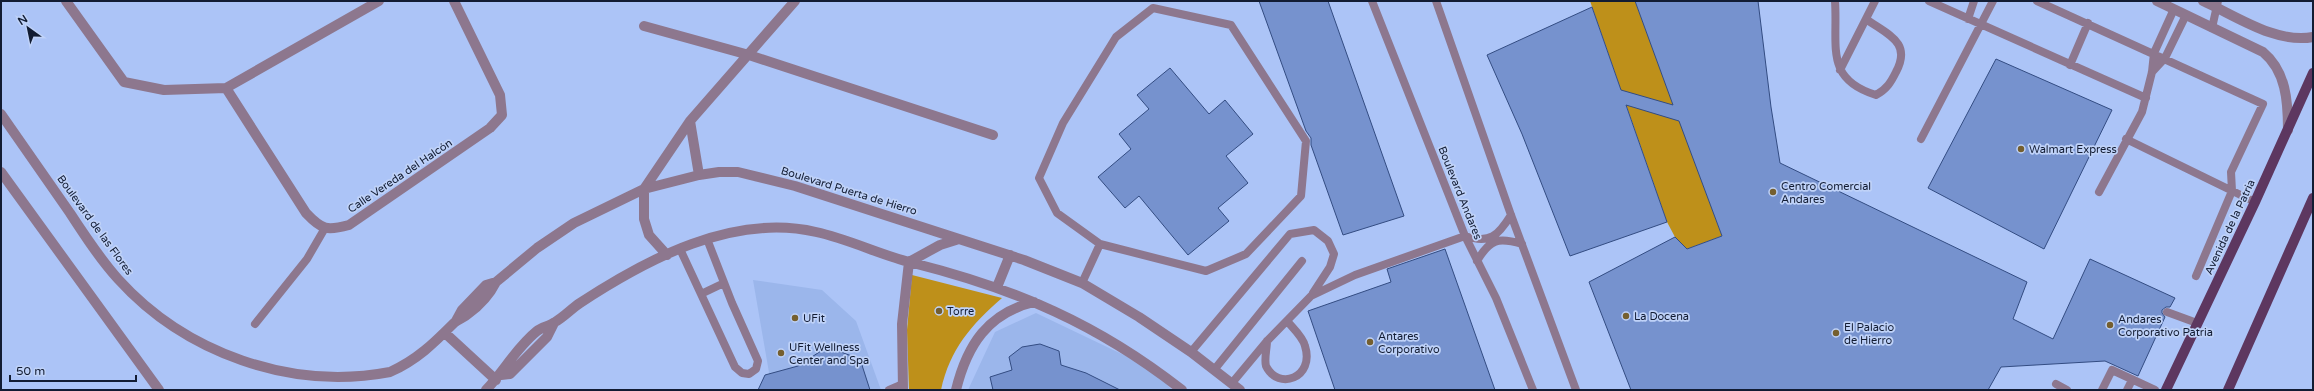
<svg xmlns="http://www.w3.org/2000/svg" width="2314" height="391" viewBox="0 0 2314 391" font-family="'Varela Round',sans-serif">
<rect width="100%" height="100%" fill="#acc4f7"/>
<path fill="#9bb6eb" d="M 753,280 L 822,290 L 856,321 L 881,390 L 772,390 Z
M 1036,313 L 1151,368 L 1172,390 L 968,390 L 995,332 Z"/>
<path fill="#be901a" d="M 1590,1 L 1635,1 L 1722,236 L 1687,249 L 1675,237 L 1667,222 Z
M 912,275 L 1002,298 C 971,325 950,349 941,390 L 909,390 L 907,330 Z"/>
<path fill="#7692ce" stroke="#334c82" d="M 1259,1 L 1328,1 L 1404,216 L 1343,235 L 1311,145 L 1311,138 L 1306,131 Z
M 1635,1 L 1758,1 L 1771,107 L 1780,163 L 2027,282 L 2013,319 L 2053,339 L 2090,259 L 2175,298 L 2170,307 L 2166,307 L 2162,310 L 2162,313 L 2165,317 L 2138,376 L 2105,361 L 2001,367 L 1988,390 L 1631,390 L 1589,282 L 1675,237 L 1687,249 L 1722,236 L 1679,121 L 1626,105 L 1667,222 L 1570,256 L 1522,134 L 1487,55 L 1592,7 L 1621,90 L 1673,105 Z
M 1996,59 L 2112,110 L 2044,249 L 1928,188 Z
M 1170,68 L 1209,114 L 1225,100 L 1253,134 L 1226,156 L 1248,183 L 1218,208 L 1229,221 L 1188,255 L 1139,196 L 1125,208 L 1098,177 L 1131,149 L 1119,134 L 1149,109 L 1137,95 Z
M 1445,249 L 1495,390 L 1335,390 L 1308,311 L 1391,282 L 1387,269 Z
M 1040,344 L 1059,351 L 1061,365 L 1086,373 L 1120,390 L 993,390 L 990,377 L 1012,370 L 1009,357 L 1022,347 Z
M 827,347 L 860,359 L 870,390 L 758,390 L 765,375 L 798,366 Z"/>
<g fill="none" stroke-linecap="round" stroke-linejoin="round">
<path stroke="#8d778e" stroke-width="8" d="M 1372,1 L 1465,236 L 1496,298 L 1533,390
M 1436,1 L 1511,215 L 1576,390
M 1835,1 C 1838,46 1824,79 1876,95 C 1887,89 1891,82 1896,72 C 1912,42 1888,35 1866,19
M 1929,1 L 2146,98
M 2037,1 L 2263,104 L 2231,172 L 2232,191 L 2196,276
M 1153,8 L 1231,25 L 1306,141 L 1301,196 L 1246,254 L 1206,271 L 1100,244 L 1057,213 L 1039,178 L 1063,123 L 1116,37 Z
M 1968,19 L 1974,1
M 2212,28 L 2218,1
M 2070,65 L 2088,23
M 1840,70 L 1875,1
M 2152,72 L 2165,58 L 2186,15
M 1921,139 L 1993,1
M 2126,139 L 2255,202
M 2099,192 L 2142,112 L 2152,72 L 2154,53 L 2174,9
M 680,249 L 735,367 L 742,373 L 749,374 L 756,369 L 758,361 L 732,303 L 707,239
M 1477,261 C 1490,239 1498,237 1522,244
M 1082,283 L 1100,244
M 701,294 L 724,283
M 2167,312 L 2197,323
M 255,324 L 307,259 L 325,228
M 1267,341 C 1267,348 1264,359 1266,366 C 1278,391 1315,378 1305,346 C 1303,337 1293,328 1287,321
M 1191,352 L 1290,234 L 1314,230 L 1328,241 L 1334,254 L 1330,267 L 1313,293
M 1214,370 L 1302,261
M 1232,383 L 1267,341 L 1311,296 L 1355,275 L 1465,236 C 1490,244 1498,236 1511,215
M 2056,384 L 2067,390
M 889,390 L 903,384
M 2102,390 L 2112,370 L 2155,390
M 2127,390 L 2132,380"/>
<path stroke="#8d778e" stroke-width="10" d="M 66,1 L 124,82 L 164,90 L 226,88 L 379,1
M 2157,1 L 2263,52 C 2286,71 2288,101 2288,130
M 2203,1 C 2236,16 2276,44 2313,37
M 644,26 L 749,55 L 993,135
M 226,88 L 306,213 C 322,230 327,231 349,225 L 490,128 L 502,115 L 500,95 L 454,1
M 1,114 C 24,147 47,180 70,213 C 85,236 100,259 118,279 C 185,353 291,391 390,372 C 417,360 434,343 454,323 C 458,319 464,318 468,314 C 479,306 490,294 496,282
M 690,121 L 699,175
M 1,172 L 159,390
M 667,255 L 649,235 L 644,219 L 644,189 L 690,121 L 795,1
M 997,287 L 1010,255
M 456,321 L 462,310 L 486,285 L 496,282 L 537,248 L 574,223 L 644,189 L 699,175 L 719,172 L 738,172 L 795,186 L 1024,260 L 1082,283 L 1139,317 L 1191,352 L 1240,390
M 445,333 L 496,380
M 501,375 L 510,374 L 547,337 L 554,323
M 486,390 C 504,371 516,348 537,331 C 542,327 550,326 555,322 C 564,317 571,309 580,303 C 647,259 733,213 816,232 C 849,239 880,255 913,263 C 1016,289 1098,324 1182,390
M 903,390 L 902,324 L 909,262 L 940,245 L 959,239
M 956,390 C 967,345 988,313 1034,302"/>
<path stroke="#5d3760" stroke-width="10" d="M 2166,390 L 2255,202 L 2313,73
M 2228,390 L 2313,198"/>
</g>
<g fill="#755f2f" stroke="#bfd2f8" stroke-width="1.5">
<circle cx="2021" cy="149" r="4"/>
<circle cx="1773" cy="192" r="4"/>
<circle cx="939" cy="311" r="4"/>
<circle cx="1626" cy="316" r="4"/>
<circle cx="795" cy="318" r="4"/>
<circle cx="2110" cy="325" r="4"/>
<circle cx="1836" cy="333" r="4"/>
<circle cx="1370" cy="342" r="4"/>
<circle cx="781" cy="353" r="4"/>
</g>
<g text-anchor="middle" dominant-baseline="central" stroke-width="3.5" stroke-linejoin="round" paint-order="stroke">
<g font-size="11" fill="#121c33" stroke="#bfd2f8" text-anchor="start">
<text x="2029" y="149">Walmart Express</text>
<text x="1781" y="186">Centro Comercial<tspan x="1781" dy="13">Andares</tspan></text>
<text x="947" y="311">Torre</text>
<text x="1634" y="316">La Docena</text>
<text x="803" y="318">UFit</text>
<text x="2118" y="319">Andares<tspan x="2118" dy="13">Corporativo Patria</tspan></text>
<text x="1844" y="327">El Palacio<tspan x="1844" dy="13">de Hierro</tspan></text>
<text x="1378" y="336">Antares<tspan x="1378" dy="13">Corporativo</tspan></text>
<text x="789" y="347">UFit Wellness<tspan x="789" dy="13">Center and Spa</tspan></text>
</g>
<g font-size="11" fill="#121c33" stroke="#bfd2f8">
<text transform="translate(400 176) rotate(-34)">Calle Vereda del Halcón</text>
<text transform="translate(849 191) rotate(17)">Boulevard Puerta de Hierro</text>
<text transform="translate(1460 193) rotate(68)">Boulevard Andares</text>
<text transform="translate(95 225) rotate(54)">Boulevard de las Flores</text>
<text transform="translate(2230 227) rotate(-65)">Avenida de la Patria</text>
</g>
</g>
<rect width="2314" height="391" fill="none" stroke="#121c33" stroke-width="4"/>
<g transform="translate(28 28) rotate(327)" stroke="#bfd2f8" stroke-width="3" paint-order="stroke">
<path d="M0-3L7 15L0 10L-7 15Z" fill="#121c33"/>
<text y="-6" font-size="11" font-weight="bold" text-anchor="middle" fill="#121c33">N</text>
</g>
<path d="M10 375v6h126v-6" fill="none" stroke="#121c33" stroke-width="2"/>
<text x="16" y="375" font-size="12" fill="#121c33" stroke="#bfd2f8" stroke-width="3" paint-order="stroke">50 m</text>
</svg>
